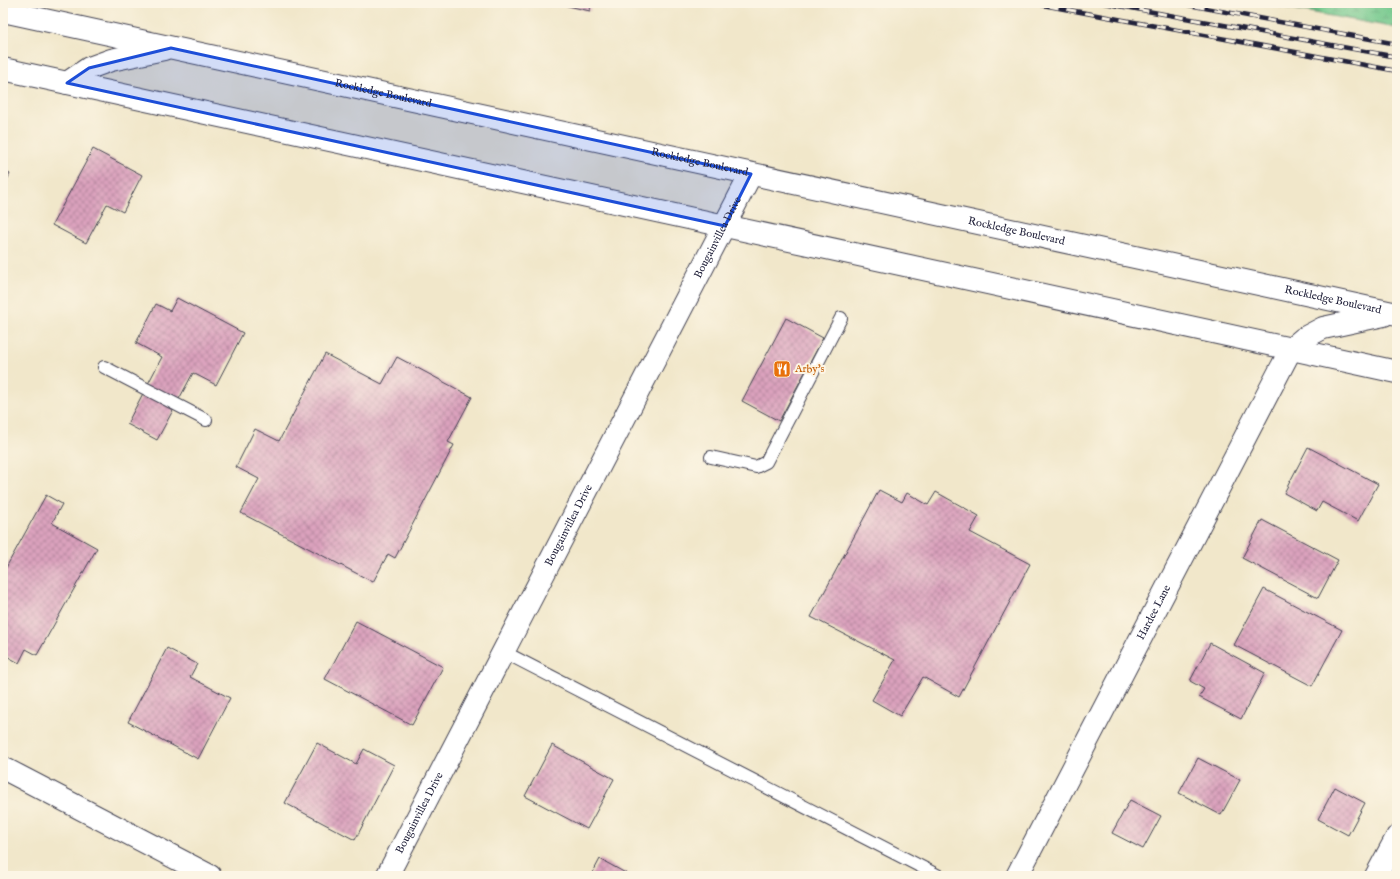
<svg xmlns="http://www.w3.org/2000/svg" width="1400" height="879" viewBox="0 0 1400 879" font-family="'IM FELL English',serif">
<defs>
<pattern id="wetland-marsh" width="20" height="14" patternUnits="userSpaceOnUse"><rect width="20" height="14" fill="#75c98d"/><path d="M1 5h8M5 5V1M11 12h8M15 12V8" fill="none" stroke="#65ac7b"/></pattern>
<pattern id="building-cross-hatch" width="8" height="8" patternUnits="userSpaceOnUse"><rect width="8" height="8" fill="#dba2bd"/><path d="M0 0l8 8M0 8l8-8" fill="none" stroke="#b1849b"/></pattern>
</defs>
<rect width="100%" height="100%" fill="#fcf5e5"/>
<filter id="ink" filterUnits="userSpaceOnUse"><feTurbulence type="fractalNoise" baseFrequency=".025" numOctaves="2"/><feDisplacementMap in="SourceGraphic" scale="8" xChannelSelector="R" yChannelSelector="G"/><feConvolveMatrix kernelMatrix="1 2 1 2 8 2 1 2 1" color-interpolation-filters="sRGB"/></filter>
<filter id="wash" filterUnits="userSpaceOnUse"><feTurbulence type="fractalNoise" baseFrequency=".012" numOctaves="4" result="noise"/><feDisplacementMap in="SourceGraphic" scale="16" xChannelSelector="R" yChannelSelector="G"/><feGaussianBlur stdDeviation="0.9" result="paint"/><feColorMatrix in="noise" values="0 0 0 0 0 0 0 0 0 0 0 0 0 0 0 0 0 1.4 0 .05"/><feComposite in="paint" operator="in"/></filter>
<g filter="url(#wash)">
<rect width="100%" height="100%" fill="#f1e7ca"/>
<path fill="url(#wetland-marsh)" stroke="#4c7664" d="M 1260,3 L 1397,3 L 1397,28 Z"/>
<g id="blocks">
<path fill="url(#building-cross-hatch)" d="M 555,3 L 591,3 L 590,11 Z
M 93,149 L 142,175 L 123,212 L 107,204 L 86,243 L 52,225 Z
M 3,170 L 10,174 L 3,188 Z
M 177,298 L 243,333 L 216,385 L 193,373 L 157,440 L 127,424 L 162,357 L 136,343 L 156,304 L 170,311 Z
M 786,318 L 823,338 L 779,421 L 742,401 Z
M 325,354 L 382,384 L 397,357 L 472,397 L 448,442 L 454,445 L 395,558 L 388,554 L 373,582 L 241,513 L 259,479 L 236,467 L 255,429 L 279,441 Z
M 1308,447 L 1378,484 L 1358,521 L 1322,502 L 1317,511 L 1284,493 Z
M 879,490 L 902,502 L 907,493 L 928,505 L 936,492 L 979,516 L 970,532 L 1030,564 L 959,697 L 923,677 L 900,716 L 872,700 L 895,660 L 811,617 Z
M 46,495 L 62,504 L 52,523 L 97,548 L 37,655 L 26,649 L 19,663 L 3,654 L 3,573 Z
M 1262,520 L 1338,560 L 1318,598 L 1242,558 Z
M 1264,589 L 1342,630 L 1312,686 L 1234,645 Z
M 356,621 L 443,667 L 412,725 L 325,679 Z
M 1210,643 L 1265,673 L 1241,719 L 1199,697 L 1204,689 L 1190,681 Z
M 167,648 L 197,664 L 190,677 L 230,698 L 198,759 L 128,722 Z
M 317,743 L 356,764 L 364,749 L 394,765 L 355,840 L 285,803 Z
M 552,745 L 614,779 L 587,829 L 525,796 Z
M 1198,758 L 1240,780 L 1221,815 L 1179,793 Z
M 1335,787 L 1365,803 L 1348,835 L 1318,819 Z
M 1130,800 L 1161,816 L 1143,849 L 1112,833 Z
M 600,859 L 631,876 L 591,876 Z"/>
</g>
</g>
<g filter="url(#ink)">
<use href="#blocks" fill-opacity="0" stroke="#414050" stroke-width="1"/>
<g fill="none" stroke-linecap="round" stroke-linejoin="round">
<defs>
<path id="lane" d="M 104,367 L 206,420
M 711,457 L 756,467 L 766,462 L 841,318
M 504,652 L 939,876"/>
<g id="street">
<path id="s1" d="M 387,876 L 751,174"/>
<path id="s2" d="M 1017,876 L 1291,349"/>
<path d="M 1376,876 L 1397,837"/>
</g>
<path id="secondary" d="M 3,768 L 210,876"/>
<g id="primary">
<path id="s3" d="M 3,11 L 1397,314"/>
<path d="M 3,69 L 1397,372"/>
<path d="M 67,83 L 89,68 L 111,60 L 164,49"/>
<path d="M 1291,349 L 1304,338 L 1323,328 L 1384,315"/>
</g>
</defs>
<use href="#lane" stroke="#414050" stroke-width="14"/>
<use href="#street" stroke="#414050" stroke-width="24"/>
<use href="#secondary" stroke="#414050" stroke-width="24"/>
<use href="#primary" stroke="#414050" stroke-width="24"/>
<use href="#lane" stroke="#fff" stroke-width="12"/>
<use href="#street" stroke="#fff" stroke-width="22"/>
<use href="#secondary" stroke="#fff" stroke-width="22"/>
<use href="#primary" stroke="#fff" stroke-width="22"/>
<defs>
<path id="rail" d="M 1032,3 L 1397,71
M 1104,3 L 1397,57
M 1178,3 L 1397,44"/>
</defs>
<use href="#rail" stroke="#22223b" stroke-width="4.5"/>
<use href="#rail" stroke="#fcf5e5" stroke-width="3" stroke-dasharray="9" stroke-linecap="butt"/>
</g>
</g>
<path fill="#1d4ed8" fill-opacity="0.2" stroke="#1d4ed8" stroke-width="3" stroke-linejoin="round" d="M 171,48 L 751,174 L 725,226 L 67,83 L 89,68 Z"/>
<defs>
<symbol id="restaurant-square" viewBox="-11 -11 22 22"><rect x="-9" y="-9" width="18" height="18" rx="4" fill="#e8710a" stroke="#fcf5e5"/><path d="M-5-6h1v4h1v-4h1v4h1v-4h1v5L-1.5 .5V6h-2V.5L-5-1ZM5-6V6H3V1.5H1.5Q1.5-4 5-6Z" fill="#fff"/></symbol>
</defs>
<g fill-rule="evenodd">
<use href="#restaurant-square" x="772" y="359" width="20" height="20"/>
</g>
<g text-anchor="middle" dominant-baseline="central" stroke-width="4" stroke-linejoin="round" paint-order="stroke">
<g font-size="11" fill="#22223b" stroke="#fcf5e5">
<text stroke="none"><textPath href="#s3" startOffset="389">Rockledge Boulevard</textPath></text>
<text stroke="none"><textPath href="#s3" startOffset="713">Rockledge Boulevard</textPath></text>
<text stroke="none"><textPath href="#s3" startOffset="1037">Rockledge Boulevard</textPath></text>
<text stroke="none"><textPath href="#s1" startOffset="719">Bougainvillea Drive</textPath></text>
<text stroke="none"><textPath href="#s3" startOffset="1361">Rockledge Boulevard</textPath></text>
<text stroke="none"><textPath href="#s1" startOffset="395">Bougainvillea Drive</textPath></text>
<text stroke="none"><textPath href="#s2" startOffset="297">Hardee Lane</textPath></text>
<text stroke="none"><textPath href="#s1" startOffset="71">Bougainvillea Drive</textPath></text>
</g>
<g font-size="11" fill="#c56008" stroke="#fcf5e5" text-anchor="start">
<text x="795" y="369">Arby's</text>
</g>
</g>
<rect width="1400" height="879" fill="none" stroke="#fcf5e5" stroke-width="16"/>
</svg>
